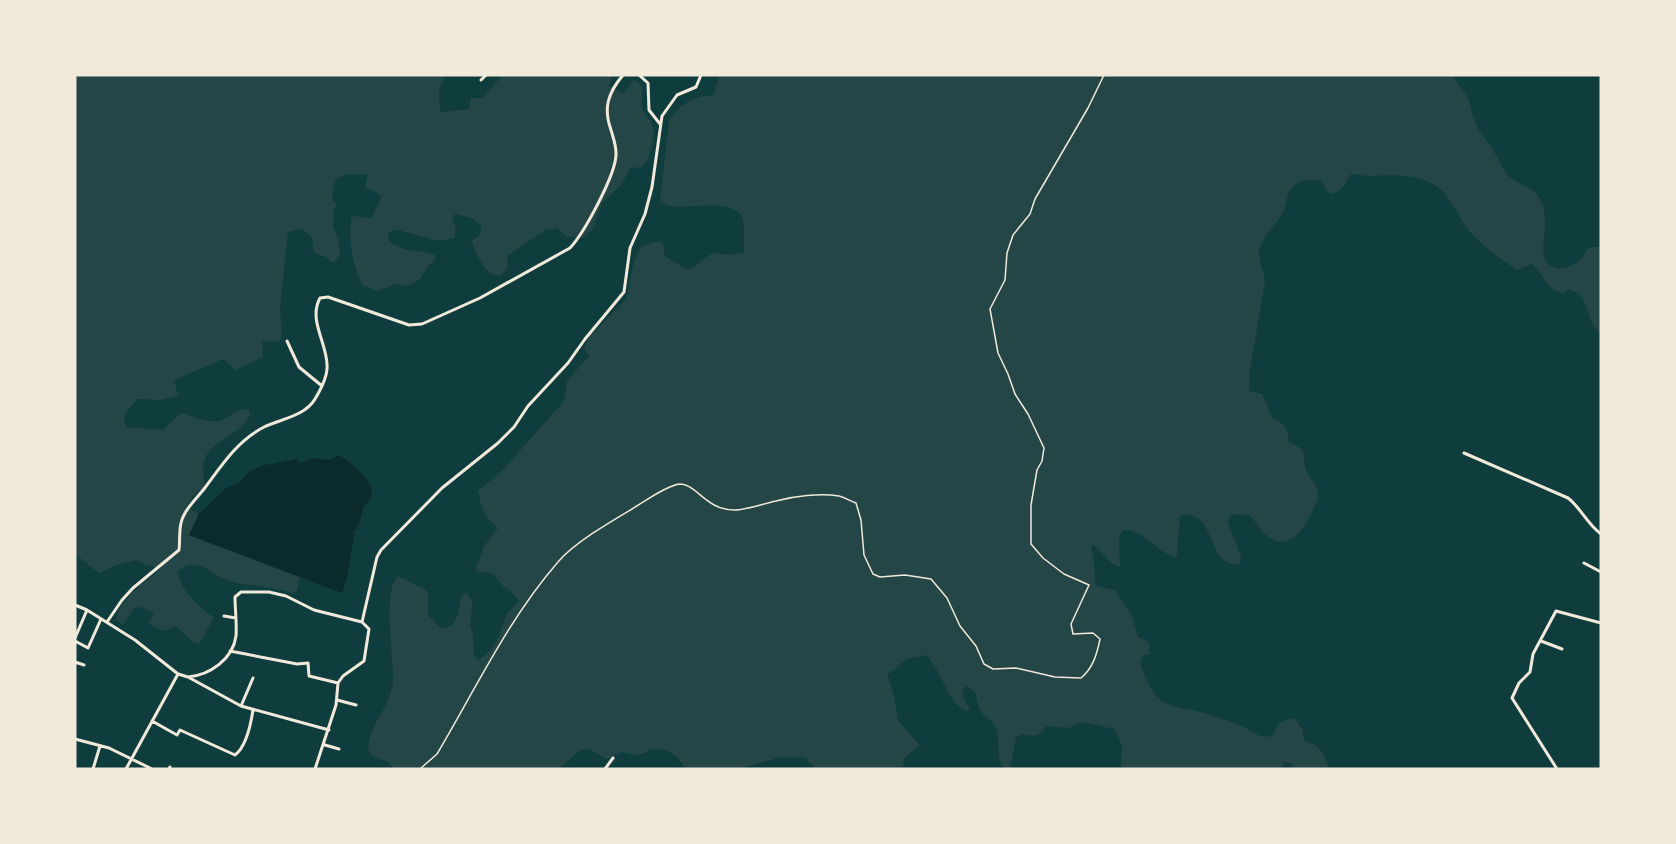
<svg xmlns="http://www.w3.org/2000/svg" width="1676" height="844" viewBox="0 0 1676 844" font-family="'Crimson Pro',serif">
<rect width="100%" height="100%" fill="#0f3d3e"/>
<path fill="#244646" d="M 75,75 L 446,75 L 439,90 L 440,112 L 469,109 L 471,98 L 482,98 L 503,75 L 612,75 L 609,86 L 623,93 L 634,80 C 649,85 639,97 642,108 C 644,114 650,118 652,124 C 656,138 651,159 640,168 L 630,167 L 622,184 L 602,203 L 592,230 L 582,238 L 567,237 L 557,228 L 545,230 L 507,256 L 508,268 L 500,276 C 496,275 491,274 487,270 C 482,266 472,246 472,240 C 480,237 482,234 481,226 L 472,218 L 455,214 L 452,221 L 456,228 L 454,238 L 439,241 L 398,230 L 393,230 L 388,234 L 389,240 C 402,254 419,248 435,255 L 434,262 L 429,265 L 419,280 L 407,286 L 396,284 L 378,291 L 362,285 C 353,264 347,238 352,216 L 371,218 L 382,196 L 365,187 L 368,175 C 345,173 330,173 333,201 L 337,205 L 333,210 L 334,216 L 333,225 L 338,239 L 340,255 L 333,263 L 326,257 L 314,253 L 312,237 L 301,229 L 288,232 L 280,308 L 282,336 L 279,341 L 262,342 L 263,357 L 236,370 L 223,359 L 174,380 L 178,396 L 161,400 L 137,399 L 124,416 L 126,427 L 163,430 L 181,413 C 194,417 206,422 219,421 C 231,419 235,405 249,410 L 250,416 C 246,421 242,427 237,430 C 212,448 198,451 205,486 L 193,496 L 186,507 L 199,514 L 189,535 L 300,577 L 297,591 L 292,593 C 269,585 243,587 221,578 C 211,573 206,566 195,565 C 188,565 183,567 177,571 C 181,592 199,606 214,618 L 199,644 L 193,642 L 176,626 L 163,631 L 149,624 L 154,613 L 141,607 L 134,608 L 123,625 L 116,620 C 119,598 147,581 162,568 L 145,565 L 137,560 L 116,565 L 99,573 L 75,554 Z
M 720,75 L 1453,75 C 1456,84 1464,89 1468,97 C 1471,105 1471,112 1474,120 C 1477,128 1483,136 1488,143 C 1496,152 1500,165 1507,174 C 1516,185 1533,186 1540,199 C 1552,220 1538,250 1546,261 C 1557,276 1582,265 1586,250 L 1592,247 L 1601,247 L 1601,335 C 1598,331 1594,327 1592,323 C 1586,309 1587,294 1568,289 L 1563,293 C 1546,290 1544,274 1532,264 L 1517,270 C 1501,259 1482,246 1470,232 C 1459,219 1454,201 1441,190 C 1423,173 1392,175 1370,176 C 1363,176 1358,174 1351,174 C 1345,183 1343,191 1332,194 L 1326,190 L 1322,181 C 1313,179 1303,179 1295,185 C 1287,191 1287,201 1284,210 C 1278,225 1258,238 1259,255 C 1259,263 1265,271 1265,282 L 1249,376 L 1249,391 L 1262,394 L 1273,419 C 1286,424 1287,428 1289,442 C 1310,452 1301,450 1306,470 C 1309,479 1318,483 1318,494 C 1318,501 1315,506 1312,512 C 1305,528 1291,549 1271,539 C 1263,535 1256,522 1250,515 L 1235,514 L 1230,516 L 1228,522 L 1241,558 L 1240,564 C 1211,569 1215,525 1194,516 C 1190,514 1185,515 1180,515 L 1177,554 L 1175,558 C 1157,551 1143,529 1123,530 L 1119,536 L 1120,567 C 1109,565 1103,550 1092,545 L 1091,547 L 1094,561 L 1095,586 L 1115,590 L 1131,613 L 1138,637 L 1149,642 L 1150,654 L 1144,655 L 1140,660 C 1142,670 1150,690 1157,697 C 1169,708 1186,708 1200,712 C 1212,715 1224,719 1235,723 C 1248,727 1260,742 1273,735 C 1277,724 1283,717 1295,719 L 1302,729 L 1304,741 C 1320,745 1323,751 1328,766 L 1327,769 L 1293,769 L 1291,763 L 1285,762 L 1281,769 L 1121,769 L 1122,746 L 1115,729 L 1080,722 L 1069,728 L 1047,726 C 1038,737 1034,737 1021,734 L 1016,738 L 1010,769 L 1004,769 C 995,756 1001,742 996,728 C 993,721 987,719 983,714 C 978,709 977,699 975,692 L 967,686 L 962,690 L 964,699 L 970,709 L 968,711 C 950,705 947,687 938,672 C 935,666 931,661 927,655 L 907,659 L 887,675 L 893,692 L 898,720 L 920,746 L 905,757 L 902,769 L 815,769 L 806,758 L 781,757 L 739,769 L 686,769 L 677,757 L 667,750 L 651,749 L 645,753 L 635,755 L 621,752 L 607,759 L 588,749 L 580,750 L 559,769 L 393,769 L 390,763 L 371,755 L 368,750 C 369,724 391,707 393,681 C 394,658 382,591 398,576 L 426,590 L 428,596 L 428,615 L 442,629 L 453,625 L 458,614 L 461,597 L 466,592 C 476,601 471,612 470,623 C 470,629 473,632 473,637 C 475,648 471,649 477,660 C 495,652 500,633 506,616 C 508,611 515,606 519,601 L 510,590 L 504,587 L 491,573 L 477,571 L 476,568 L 484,546 L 498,528 C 485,517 481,507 478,491 L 502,471 L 564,401 L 567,381 L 589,356 L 584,347 L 591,335 L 626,299 L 634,261 L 642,246 L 655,242 L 661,242 L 665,246 L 663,252 L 666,257 L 687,269 L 693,268 L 712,253 L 730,255 L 744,253 C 744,243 745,230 743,220 C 739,199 693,207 678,207 C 672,207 665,204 660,202 L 669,120 C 681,103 693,97 713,95 Z"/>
<path fill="#0a2a2b" d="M 339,455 C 351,463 379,482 370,499 C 369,502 366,504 364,506 C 360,515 361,526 353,532 L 354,535 C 350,555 350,574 342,593 L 189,535 L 199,514 L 225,489 L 238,483 L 249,472 L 260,466 L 296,459 L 300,463 L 313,458 L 329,460 Z"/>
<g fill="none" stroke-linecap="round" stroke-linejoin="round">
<path stroke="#f1e9da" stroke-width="1.5" d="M 420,769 L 437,754 C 475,690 509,618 558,562 C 574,543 610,522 632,509 C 644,502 667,485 680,484 C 697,484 706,511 736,510 C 750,509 762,504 776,501 C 794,496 820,493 839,496 C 844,497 850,501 856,503 L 861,520 L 864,555 L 873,574 L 880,577 L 905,575 L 931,579 L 947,598 L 960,626 L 976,646 L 984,664 L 993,669 L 1016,668 L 1055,677 L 1081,678 C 1093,668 1097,654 1100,639 L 1093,633 L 1073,634 L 1071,624 L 1089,585 L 1064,574 L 1043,558 L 1031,544 L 1031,505 L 1037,470 L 1042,461 L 1044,448 L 1028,414 L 1015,394 L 1008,374 L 998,353 L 990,309 L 1005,280 L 1007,253 L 1013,235 L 1030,214 L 1035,199 L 1088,108 L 1104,75"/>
<path stroke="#f1e9da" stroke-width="3" d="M 639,75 L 648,83 L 649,110 L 660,124
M 481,80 L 486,75
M 287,341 L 299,367 L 322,386
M 1464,453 L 1568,498 C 1581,508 1587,524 1601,534
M 1584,563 L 1601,572
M 75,605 L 87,610 L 135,640 L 178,674 L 188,677 L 241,706 L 329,730
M 224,616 L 236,618
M 107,622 L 122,600 L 133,588 L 179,550 C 180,541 179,531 181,523 C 184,510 196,499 204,489 C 222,465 237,441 264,427 C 281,419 305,416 315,399 C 321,389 328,376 327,365 C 327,343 308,320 320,298 L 328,297 L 409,325 L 422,324 L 480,298 L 570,248 C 584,233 617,173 616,153 C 616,145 613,137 611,130 C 603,108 608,93 623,75
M 362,622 L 377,557 L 381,550 L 442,488 L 498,443 L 514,427 L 528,406 L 568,363 L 585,339 L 624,292 L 630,248 L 645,214 L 652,187 L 662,116 L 677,95 L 696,87 L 701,75
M 75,638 L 87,610
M 75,641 L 88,648 L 101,619
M 1541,641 L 1562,649
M 230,651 L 297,664 L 308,663 L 309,676 L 338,683
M 75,662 L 84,665
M 188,677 C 210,675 233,659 236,636 C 237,623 235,610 235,597 L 241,592 L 269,592 L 286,596 L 314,610 L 362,622 L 369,629 L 364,661 L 343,676 L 338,683 L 336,705 L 315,769
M 337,700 L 356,705
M 241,706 L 253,678
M 152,721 L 177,735 L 180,730 L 235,755 C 246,747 251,723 253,710
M 75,739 L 109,748 L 152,769
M 325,745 L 339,749
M 93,769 L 100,746
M 126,769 L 178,674
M 169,769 L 170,767
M 605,769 L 613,758
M 1557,769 L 1512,698 L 1519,683 L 1530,672 L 1533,654 L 1556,611 L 1601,623"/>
</g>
<rect width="1676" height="844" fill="none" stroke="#f1e9da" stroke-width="153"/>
</svg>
